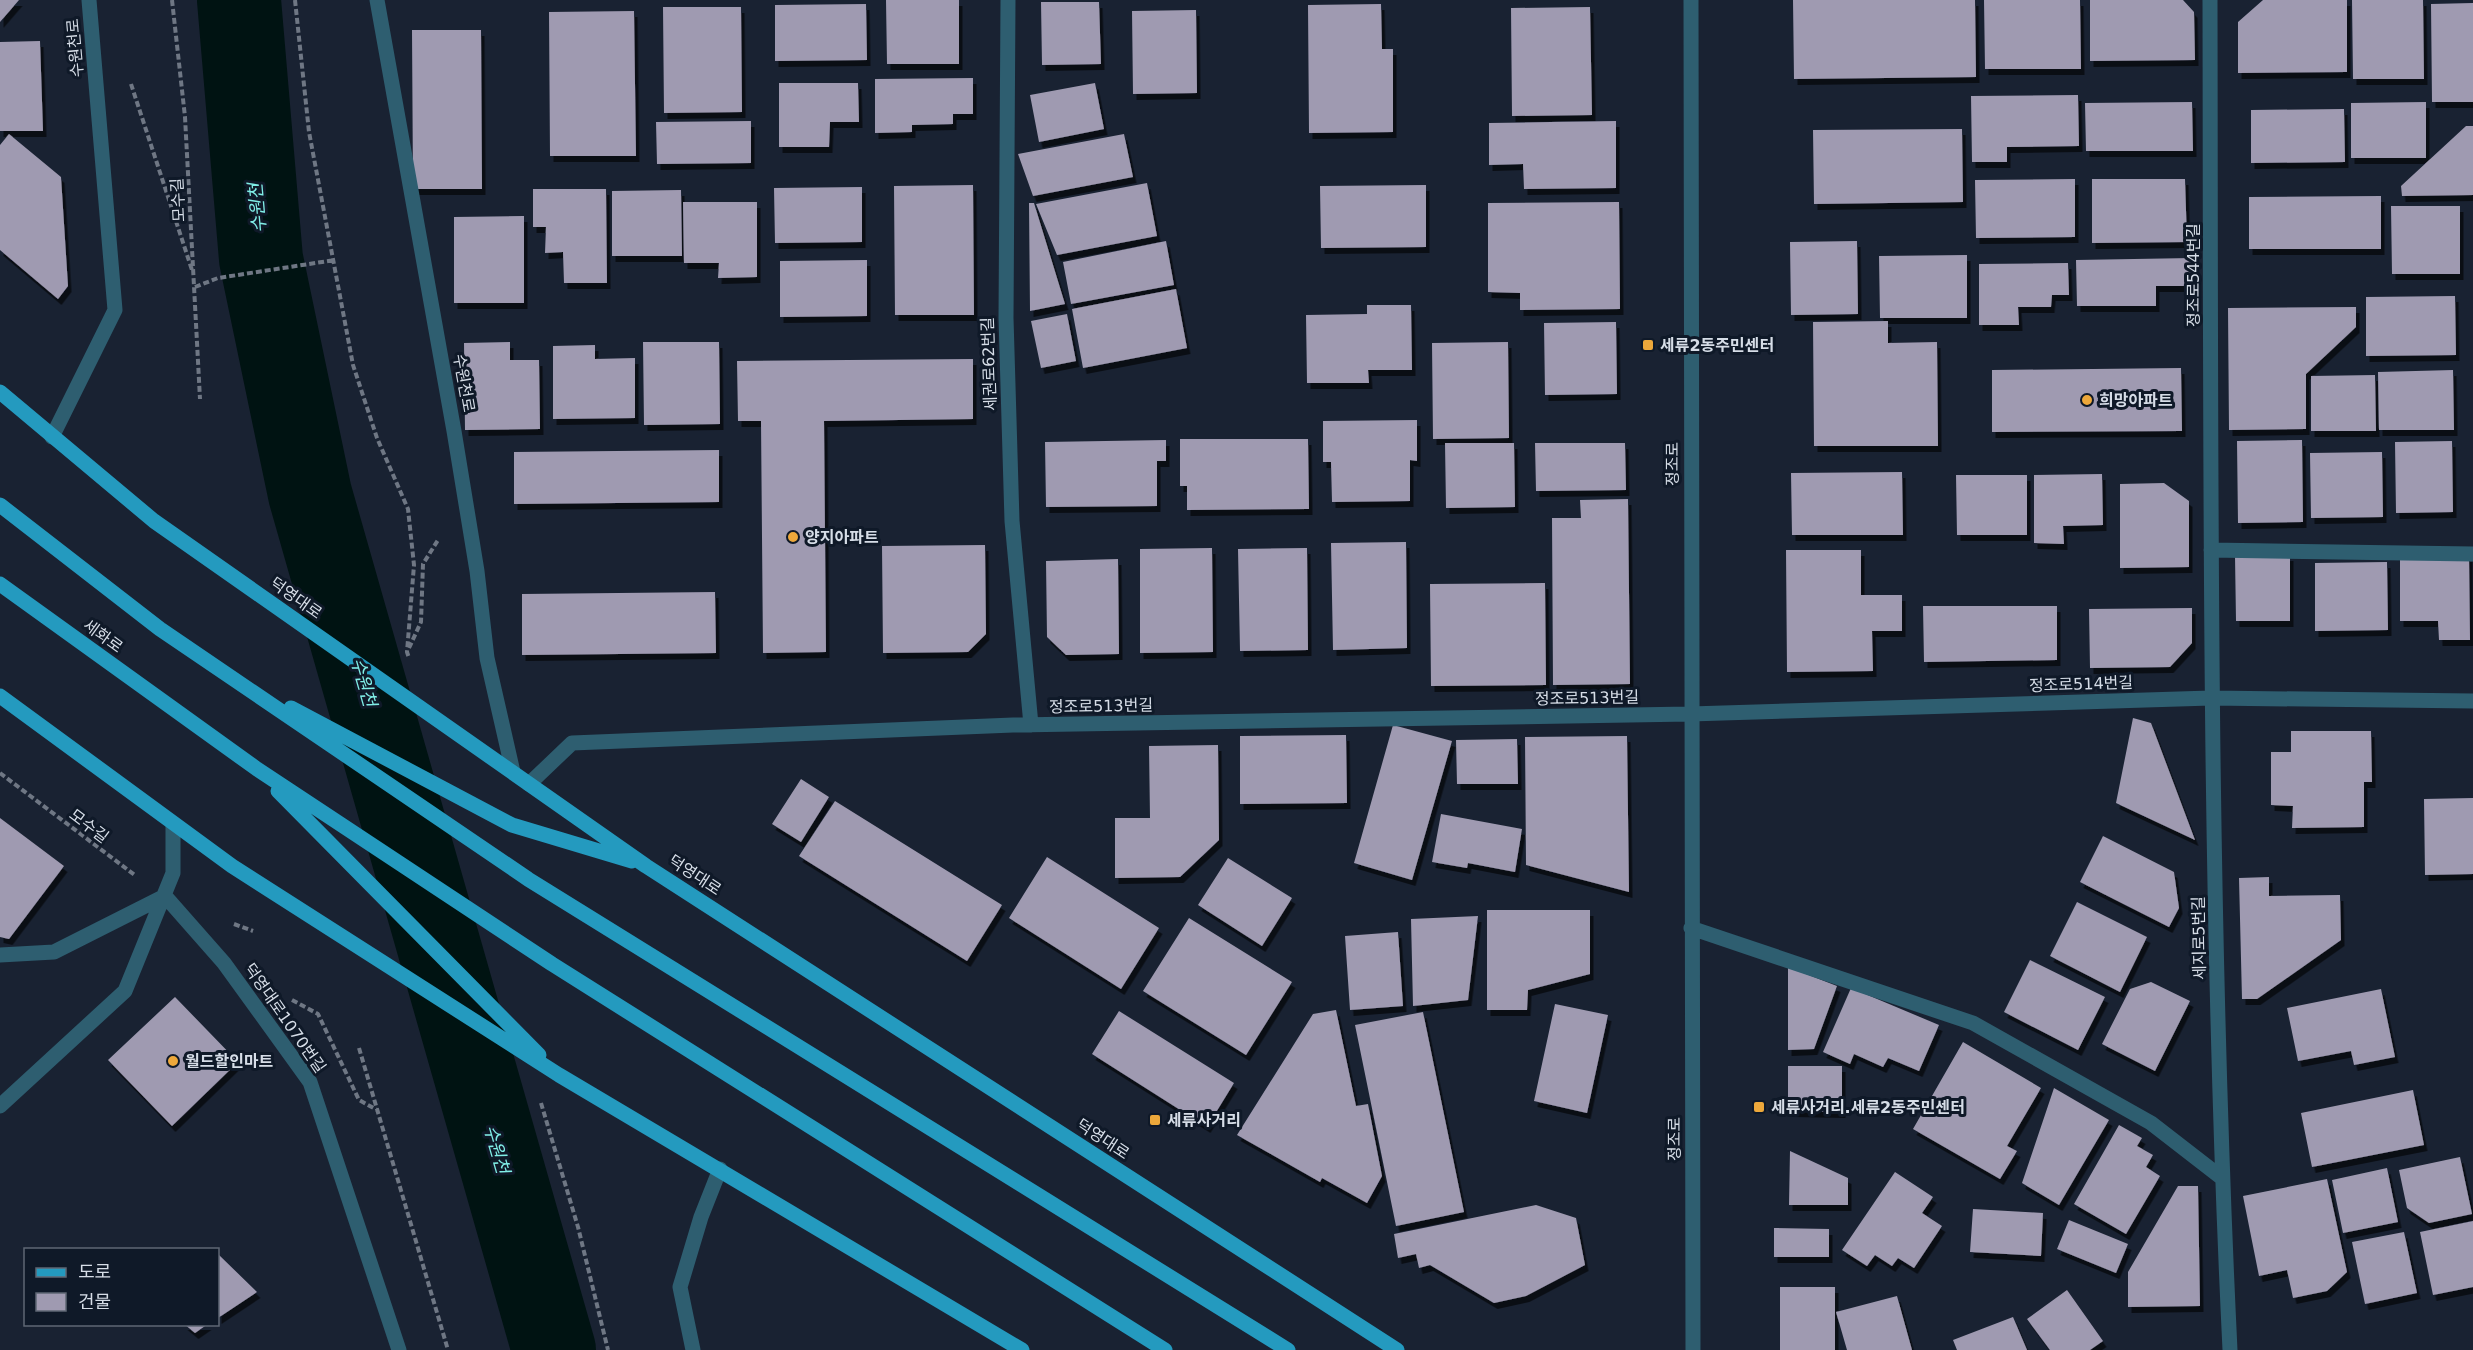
<svg xmlns="http://www.w3.org/2000/svg" width="2473" height="1350" viewBox="0 0 2473 1350" font-family="'DejaVu Sans','Noto Sans KR',sans-serif">
<defs>
<filter id="shadow"><feDropShadow dx="3.5" dy="6" stdDeviation="0" flood-color="#0009"/></filter>
</defs>
<rect width="100%" height="100%" fill="#192232"/>
<g fill="none" stroke-linecap="round" stroke-linejoin="round">
<path stroke="#001312" stroke-width="84" d="M 239,0 L 261,259 L 310,494 L 554,1350"/>
</g>
<path fill="#9f9ab1" filter="url(#shadow)" d="M 0,0 L 19,0 L 0,22 Z
M 886,0 L 959,0 L 959,64 L 887,64 Z
M 1793,0 L 1975,0 L 1976,77 L 1794,79 Z
M 1984,0 L 2080,0 L 2081,69 L 1985,69 Z
M 2090,0 L 2183,0 L 2194,12 L 2195,60 L 2090,61 Z
M 2263,0 L 2347,0 L 2347,72 L 2238,73 L 2238,22 Z
M 2352,0 L 2423,0 L 2424,79 L 2353,79 Z
M 1041,2 L 1099,2 L 1101,64 L 1042,65 Z
M 2473,3 L 2473,102 L 2432,102 L 2431,4 Z
M 866,4 L 867,60 L 775,61 L 775,5 Z
M 1381,4 L 1382,49 L 1393,49 L 1393,132 L 1309,133 L 1308,5 Z
M 663,7 L 741,7 L 742,112 L 664,113 Z
M 1590,7 L 1592,115 L 1512,116 L 1511,8 Z
M 1196,10 L 1197,93 L 1133,94 L 1132,11 Z
M 634,11 L 636,156 L 550,156 L 549,12 Z
M 412,30 L 481,30 L 482,189 L 413,189 Z
M 40,41 L 43,131 L 0,131 L 0,42 Z
M 973,78 L 973,114 L 953,114 L 953,124 L 912,125 L 912,132 L 875,133 L 875,79 Z
M 779,83 L 858,83 L 859,122 L 830,122 L 829,147 L 779,147 Z
M 1095,83 L 1104,129 L 1039,142 L 1030,95 Z
M 2078,95 L 2079,146 L 2007,147 L 2007,162 L 1972,162 L 1971,96 Z
M 2192,102 L 2193,151 L 2086,151 L 2085,103 Z
M 2426,102 L 2426,158 L 2351,158 L 2351,103 Z
M 2344,109 L 2345,162 L 2251,163 L 2251,110 Z
M 751,121 L 751,163 L 657,164 L 656,122 Z
M 1616,121 L 1616,188 L 1524,189 L 1523,164 L 1489,165 L 1489,123 Z
M 2466,126 L 2473,126 L 2473,195 L 2402,196 L 2401,186 Z
M 1962,129 L 1963,202 L 1814,204 L 1813,130 Z
M 9,134 L 61,177 L 68,286 L 58,299 L 0,250 L 0,145 Z
M 1124,134 L 1133,177 L 1033,196 L 1018,154 Z
M 2075,179 L 2075,237 L 1976,238 L 1975,180 Z
M 2092,179 L 2185,179 L 2187,242 L 2092,243 Z
M 1147,183 L 1157,236 L 1057,255 L 1036,204 Z
M 973,185 L 974,315 L 895,315 L 894,186 Z
M 1426,185 L 1426,247 L 1321,248 L 1320,186 Z
M 862,187 L 862,242 L 775,243 L 774,188 Z
M 533,189 L 606,189 L 607,283 L 564,283 L 563,252 L 545,253 L 546,227 L 533,227 Z
M 681,190 L 682,256 L 612,256 L 612,191 Z
M 2381,196 L 2381,249 L 2249,249 L 2249,197 Z
M 683,202 L 757,202 L 757,277 L 718,278 L 719,263 L 684,263 Z
M 1619,202 L 1620,309 L 1520,310 L 1520,293 L 1488,292 L 1488,203 Z
M 1029,203 L 1034,203 L 1065,304 L 1030,311 Z
M 2391,206 L 2460,206 L 2460,274 L 2392,274 Z
M 524,216 L 524,303 L 454,303 L 454,217 Z
M 1166,241 L 1174,285 L 1071,304 L 1063,262 Z
M 1857,241 L 1858,314 L 1791,315 L 1790,242 Z
M 1967,255 L 1967,318 L 1880,318 L 1879,256 Z
M 2192,258 L 2192,286 L 2156,286 L 2156,306 L 2077,306 L 2076,260 Z
M 867,260 L 867,316 L 780,317 L 780,261 Z
M 2068,263 L 2069,295 L 2052,295 L 2051,307 L 2018,307 L 2019,325 L 1979,325 L 1979,264 Z
M 1176,289 L 1187,348 L 1083,368 L 1072,309 Z
M 2455,296 L 2456,355 L 2366,356 L 2366,297 Z
M 1367,305 L 1411,305 L 1412,370 L 1368,370 L 1369,383 L 1307,383 L 1306,315 L 1367,314 Z
M 2356,307 L 2356,327 L 2306,374 L 2306,429 L 2229,430 L 2228,308 Z
M 1067,314 L 1076,361 L 1041,368 L 1031,321 Z
M 1888,321 L 1888,343 L 1937,342 L 1938,446 L 1814,446 L 1813,322 Z
M 1616,322 L 1617,394 L 1545,395 L 1544,323 Z
M 510,342 L 510,360 L 539,360 L 540,429 L 465,430 L 464,343 Z
M 643,342 L 719,342 L 720,424 L 644,425 Z
M 1508,342 L 1509,438 L 1433,439 L 1432,343 Z
M 595,345 L 595,359 L 635,358 L 635,418 L 553,419 L 553,346 Z
M 973,359 L 973,419 L 824,421 L 826,652 L 763,653 L 761,421 L 738,421 L 737,361 Z
M 2181,368 L 2182,431 L 1992,432 L 1992,370 Z
M 2453,370 L 2454,430 L 2379,430 L 2378,372 Z
M 2375,375 L 2376,431 L 2311,431 L 2311,376 Z
M 1417,420 L 1417,461 L 1410,460 L 1410,501 L 1332,502 L 1331,462 L 1323,462 L 1323,421 Z
M 1180,439 L 1308,439 L 1309,509 L 1187,510 L 1187,486 L 1180,486 Z
M 1166,440 L 1166,461 L 1157,461 L 1157,506 L 1046,507 L 1045,442 Z
M 2302,440 L 2303,522 L 2238,523 L 2237,441 Z
M 2452,441 L 2453,512 L 2396,513 L 2395,442 Z
M 1445,443 L 1514,443 L 1515,507 L 1446,508 Z
M 1535,443 L 1625,443 L 1626,490 L 1536,491 Z
M 719,450 L 719,502 L 514,504 L 514,452 Z
M 2382,452 L 2383,517 L 2311,518 L 2310,453 Z
M 1902,472 L 1903,535 L 1792,535 L 1791,473 Z
M 2102,474 L 2103,525 L 2063,526 L 2064,544 L 2034,543 L 2034,475 Z
M 1956,475 L 2027,475 L 2027,535 L 1957,535 Z
M 2164,483 L 2189,501 L 2189,567 L 2120,568 L 2120,484 Z
M 1628,499 L 1630,684 L 1553,685 L 1552,518 L 1581,518 L 1580,500 Z
M 1406,542 L 1407,648 L 1333,650 L 1331,543 Z
M 985,545 L 986,634 L 968,652 L 883,653 L 882,546 Z
M 1212,548 L 1213,652 L 1140,653 L 1140,549 Z
M 1307,548 L 1308,650 L 1240,651 L 1238,549 Z
M 1786,550 L 1861,550 L 1861,595 L 1902,595 L 1902,631 L 1872,631 L 1873,671 L 1787,672 Z
M 2290,555 L 2290,621 L 2236,621 L 2235,556 Z
M 2469,556 L 2470,640 L 2439,640 L 2438,621 L 2400,621 L 2400,557 Z
M 1118,559 L 1119,654 L 1066,655 L 1047,637 L 1046,561 Z
M 2387,562 L 2388,630 L 2315,631 L 2315,563 Z
M 1545,583 L 1546,685 L 1431,686 L 1430,584 Z
M 715,592 L 716,653 L 522,655 L 522,594 Z
M 1923,606 L 2057,606 L 2057,660 L 1924,662 Z
M 2192,608 L 2192,643 L 2170,667 L 2090,668 L 2089,609 Z
M 2133,718 L 2151,723 L 2195,840 L 2116,803 Z
M 1393,725 L 1452,741 L 1412,880 L 1354,863 Z
M 2291,731 L 2371,731 L 2372,782 L 2364,782 L 2364,827 L 2292,828 L 2293,806 L 2271,805 L 2271,752 L 2291,752 Z
M 1346,735 L 1347,803 L 1240,804 L 1240,736 Z
M 1627,736 L 1629,892 L 1526,865 L 1525,737 Z
M 1517,739 L 1518,784 L 1457,784 L 1456,740 Z
M 1218,745 L 1219,840 L 1180,877 L 1115,878 L 1115,818 L 1150,818 L 1149,746 Z
M 801,779 L 829,797 L 801,842 L 772,824 Z
M 2473,798 L 2473,874 L 2425,875 L 2424,799 Z
M 835,801 L 1002,905 L 967,961 L 799,856 Z
M 1441,814 L 1522,829 L 1515,872 L 1468,863 L 1467,868 L 1432,862 Z
M 0,818 L 64,866 L 9,939 L 0,937 Z
M 2103,836 L 2174,872 L 2179,908 L 2169,927 L 2080,882 Z
M 1047,857 L 1159,928 L 1121,989 L 1009,918 Z
M 1228,858 L 1292,898 L 1262,946 L 1198,905 Z
M 2269,877 L 2269,896 L 2340,895 L 2341,940 L 2257,999 L 2242,999 L 2239,878 Z
M 2077,902 L 2147,937 L 2120,992 L 2050,956 Z
M 1487,910 L 1590,910 L 1590,974 L 1528,990 L 1527,1010 L 1487,1010 Z
M 1478,916 L 1468,1000 L 1413,1006 L 1411,919 Z
M 1189,918 L 1292,982 L 1246,1055 L 1143,991 Z
M 1398,932 L 1403,1006 L 1350,1010 L 1345,936 Z
M 2030,960 L 2105,997 L 2078,1050 L 2004,1012 Z
M 1788,967 L 1837,986 L 1814,1049 L 1788,1050 Z
M 2151,982 L 2190,1001 L 2155,1071 L 2102,1044 L 2130,989 Z
M 1851,988 L 1939,1025 L 1919,1071 L 1888,1058 L 1883,1067 L 1854,1054 L 1850,1064 L 1823,1052 Z
M 2381,989 L 2395,1057 L 2354,1065 L 2351,1051 L 2298,1061 L 2287,1008 Z
M 175,997 L 238,1062 L 172,1126 L 108,1060 Z
M 1555,1004 L 1608,1015 L 1587,1113 L 1534,1101 Z
M 1336,1010 L 1356,1106 L 1368,1104 L 1382,1176 L 1367,1203 L 1322,1178 L 1320,1182 L 1237,1135 L 1313,1014 Z
M 1119,1011 L 1234,1083 L 1207,1127 L 1092,1054 Z
M 1423,1012 L 1464,1212 L 1396,1226 L 1355,1025 Z
M 1963,1042 L 2041,1088 L 2007,1146 L 2017,1151 L 2000,1179 L 1913,1129 Z
M 1788,1066 L 1842,1066 L 1842,1112 L 1788,1111 Z
M 2054,1088 L 2109,1120 L 2059,1205 L 2022,1183 Z
M 2413,1090 L 2424,1145 L 2312,1167 L 2301,1113 Z
M 2119,1125 L 2142,1138 L 2137,1146 L 2153,1155 L 2146,1167 L 2160,1176 L 2126,1234 L 2074,1204 Z
M 1790,1151 L 1848,1178 L 1848,1205 L 1789,1205 Z
M 2460,1157 L 2472,1214 L 2429,1223 L 2407,1208 L 2399,1170 Z
M 2387,1168 L 2398,1222 L 2343,1233 L 2332,1180 Z
M 1895,1172 L 1933,1197 L 1922,1213 L 1942,1226 L 1914,1268 L 1898,1258 L 1892,1266 L 1875,1255 L 1867,1266 L 1842,1250 Z
M 2327,1179 L 2347,1272 L 2327,1291 L 2293,1298 L 2287,1270 L 2259,1276 L 2243,1196 Z
M 2178,1186 L 2198,1186 L 2200,1306 L 2128,1307 L 2128,1272 Z
M 1536,1205 L 1576,1218 L 1585,1265 L 1526,1296 L 1494,1303 L 1430,1265 L 1419,1268 L 1416,1254 L 1398,1258 L 1394,1234 Z
M 1973,1209 L 2043,1213 L 2041,1256 L 1970,1252 Z
M 2069,1220 L 2128,1244 L 2116,1273 L 2057,1249 Z
M 2473,1221 L 2473,1287 L 2433,1295 L 2420,1232 Z
M 1774,1228 L 1829,1229 L 1829,1257 L 1774,1257 Z
M 2404,1232 L 2417,1293 L 2365,1304 L 2352,1242 Z
M 218,1254 L 257,1292 L 218,1318 Z
M 1780,1287 L 1835,1287 L 1835,1350 L 1780,1350 Z
M 2067,1290 L 2103,1341 L 2090,1350 L 2050,1350 L 2027,1319 Z
M 1897,1296 L 1912,1350 L 1847,1350 L 1836,1312 Z
M 2013,1317 L 2027,1350 L 1957,1350 L 1953,1340 Z
M 184,1324 L 208,1324 L 195,1333 Z"/>
<g fill="none" stroke-linecap="round" stroke-linejoin="round">
<path stroke="#6f7784" stroke-width="4" stroke-dasharray="6 3" stroke-linecap="butt" d="M 172,0 L 185,117 L 200,399
M 295,0 L 309,132 L 353,365 L 377,438 L 408,509 L 414,565 L 407,652 L 409,658
M 131,84 L 192,270
M 195,287 L 218,278 L 335,260
M 409,648 L 421,622 L 423,564 L 438,540
M 0,773 L 136,876
M 234,924 L 253,931
M 292,1000 L 318,1014 L 359,1100 L 377,1110
M 359,1048 L 448,1350
M 541,1103 L 578,1227 L 608,1350"/>
<path stroke="#2e5e70" stroke-width="15" d="M 377,0 L 454,431 L 477,571 L 487,658 L 513,772
M 1008,0 L 1006,318 L 1012,521 L 1031,725
M 1691,0 L 1693,1350
M 2210,0 C 2211,450 2208,900 2230,1350
M 52,437 L 115,310 L 89,0
M 2211,550 L 2473,554
M 529,784 L 572,743 L 1013,725 L 1690,714 L 2211,698 L 2473,701
M 165,896 L 224,963 L 310,1082 L 399,1350
M 1691,928 L 1973,1023 L 2151,1123 L 2222,1178
M 0,955 L 54,952 L 165,896
M 0,1106 L 125,991 L 173,873 L 173,824
M 693,1350 L 680,1287 L 701,1217 L 720,1169"/>
<path stroke="#249abf" stroke-width="15" d="M 0,392 L 154,521 L 646,866 L 1397,1350
M 0,505 L 160,629 L 528,879 L 1288,1350
M 0,584 L 257,769 L 552,964 L 1165,1350
M 0,696 L 232,866 L 559,1075 L 1022,1350
M 291,708 L 512,825 L 632,861
M 278,791 L 539,1055"/>
</g>
<g fill="#eda83b" stroke="#0f1928" stroke-width="2">
<rect x="1642" y="339" width="12" height="12" rx="3"/>
<circle cx="2087" cy="400" r="6"/>
<circle cx="793" cy="537" r="6"/>
<circle cx="173" cy="1061" r="6"/>
<rect x="1753" y="1101" width="12" height="12" rx="3"/>
<rect x="1149" y="1114" width="12" height="12" rx="3"/>
</g>
<g text-anchor="middle" dominant-baseline="central" stroke-width="6" stroke-linejoin="round" paint-order="stroke">
<g font-size="16" fill="#d6dde7" stroke="#0f1928">
<text transform="translate(75 48) rotate(-95)">수원천로</text>
<text transform="translate(178 200) rotate(-93)">모수길</text>
<text transform="translate(2193 275) rotate(-90)">정조로544번길</text>
<text transform="translate(989 364) rotate(-92)">세권로62번길</text>
<text transform="translate(464 383) rotate(80)">수원천로</text>
<text transform="translate(1672 464) rotate(-90)">정조로</text>
<text transform="translate(296 598) rotate(35)">덕영대로</text>
<text transform="translate(103 636) rotate(36)">세화로</text>
<text transform="translate(2081 684) rotate(-2)">정조로514번길</text>
<text transform="translate(1587 698) rotate(-1)">정조로513번길</text>
<text transform="translate(1101 706) rotate(-1)">정조로513번길</text>
<text transform="translate(89 826) rotate(37)">모수길</text>
<text transform="translate(695 875) rotate(33)">덕영대로</text>
<text transform="translate(2199 938) rotate(-91)">세지로5번길</text>
<text transform="translate(285 1018) rotate(55)">덕영대로1070번길</text>
<text transform="translate(1103 1139) rotate(33)">덕영대로</text>
<text transform="translate(1674 1139) rotate(-90)">정조로</text>
</g>
<g font-size="16" font-weight="bold" fill="#d6dde7" stroke="#0f1928" text-anchor="start">
<text x="1660" y="345">세류2동주민센터</text>
<text x="2099" y="400">희망아파트</text>
<text x="805" y="537">양지아파트</text>
<text x="185" y="1061">월드할인마트</text>
<text x="1771" y="1107">세류사거리.세류2동주민센터</text>
<text x="1167" y="1120">세류사거리</text>
</g>
<g font-size="18" font-style="italic" fill="#80eee7" stroke="#0f1928">
<text transform="translate(257 208) rotate(-95)">수원천</text>
<text transform="translate(364 682) rotate(74)">수원천</text>
<text transform="translate(497 1149) rotate(74)">수원천</text>
</g>
</g>
<rect x="24" y="1248" width="195" height="78" fill="#0f1928" stroke="#5f6774" stroke-width="1.5"/>
<rect x="36" y="1268" width="30" height="9" fill="#249abf" stroke="#5f6774" stroke-width="1.5"/>
<text x="78" y="1278" font-size="18" fill="#d6dde7">도로</text>
<rect x="36" y="1293" width="30" height="18" fill="#9f9ab1" stroke="#5f6774" stroke-width="1.5"/>
<text x="78" y="1308" font-size="18" fill="#d6dde7">건물</text>
</svg>
